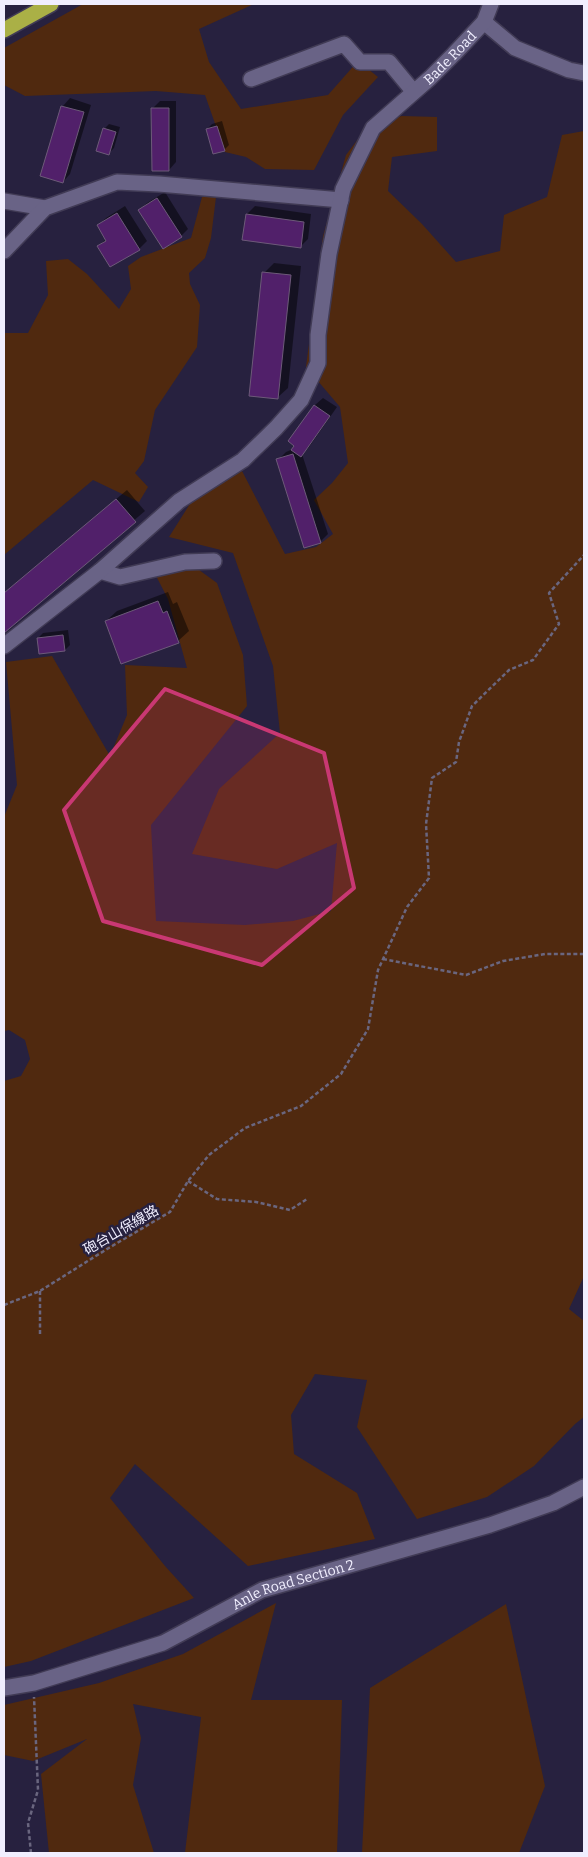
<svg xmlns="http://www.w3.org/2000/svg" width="588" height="1857" viewBox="0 0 588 1857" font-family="Bitter,'Noto Sans TC',serif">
<rect width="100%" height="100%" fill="#27213f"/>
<path fill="#50290f" d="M 83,4 L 254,4 L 199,29 L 209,62 L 241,109 L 328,95 L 358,61 L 378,77 L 343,115 L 314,170 L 265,169 L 246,157 L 225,152 L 205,95 L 156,91 L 25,96 L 4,85 L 4,48 Z
M 402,116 L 437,117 L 437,151 L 392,157 L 388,191 L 422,224 L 456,262 L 500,251 L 504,215 L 547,197 L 562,135 L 584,131 L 584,1276 L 569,1309 L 584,1321 L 584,1417 L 575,1424 L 534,1466 L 487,1497 L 417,1519 L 357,1427 L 367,1380 L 315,1374 L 291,1415 L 294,1454 L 357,1493 L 375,1539 L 248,1566 L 135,1464 L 110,1498 L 165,1566 L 194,1598 L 31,1661 L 4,1667 L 4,1081 L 21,1076 L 30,1059 L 25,1040 L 9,1030 L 4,1031 L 4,817 L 17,785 L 6,662 L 52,656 L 110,756 L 127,715 L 125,665 L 187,668 L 168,599 L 154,572 L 184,559 L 217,583 L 243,655 L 247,706 L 151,825 L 156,921 L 245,925 L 293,921 L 331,911 L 337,843 L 277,869 L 192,854 L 219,789 L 280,733 L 273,666 L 233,553 L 169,537 L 193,499 L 242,471 L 285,554 L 316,547 L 333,534 L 314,500 L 332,483 L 348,463 L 340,407 L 306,367 L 323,236 L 346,155 L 370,123 Z
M 202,197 L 216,197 L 211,238 L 205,258 L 189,273 L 190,284 L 200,305 L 197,347 L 155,410 L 144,461 L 135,473 L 148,487 L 139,502 L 93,480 L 4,555 L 4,333 L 28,333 L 48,295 L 46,261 L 68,259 L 87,274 L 119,309 L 131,289 L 128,266 L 141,257 L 191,238 Z
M 276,1603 L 251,1700 L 342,1700 L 337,1853 L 185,1853 L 201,1717 L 133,1704 L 141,1738 L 133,1785 L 154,1853 L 49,1853 L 41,1774 L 87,1739 L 33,1761 L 4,1755 L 4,1705 L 99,1683 L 183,1654 Z
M 506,1604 L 545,1786 L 519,1853 L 362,1853 L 370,1688 Z"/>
<path fill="#0007" d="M 70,98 L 91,105 L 70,174 L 63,182 L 42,175 L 63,106 Z
M 160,101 L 176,101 L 176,162 L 169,170 L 153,108 Z
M 222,121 L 229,145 L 224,150 L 207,129 L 212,124 Z
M 109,124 L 120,127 L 114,148 L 109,153 L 104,129 Z
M 165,192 L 188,229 L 181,236 L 139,211 L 147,203 Z
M 125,206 L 147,241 L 139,249 L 99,246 L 106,239 L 98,226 L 106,218 Z
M 255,206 L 311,214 L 308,239 L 300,247 L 247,214 Z
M 274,263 L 301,266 L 288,388 L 277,398 L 264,273 Z
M 323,398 L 337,407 L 309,447 L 302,454 L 328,534 L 320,542 L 278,460 L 286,452 L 293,449 L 296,445 L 290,441 L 315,405 Z
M 127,490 L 145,511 L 4,631 L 4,593 Z
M 168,592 L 173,604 L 177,602 L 189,631 L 178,641 L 106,621 L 117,611 Z
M 68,630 L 70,645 L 65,650 L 40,653 L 38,638 L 43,633 Z"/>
<path fill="#51206a" stroke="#6d5a79" d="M 61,106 L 84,112 L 63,183 L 40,176 Z
M 151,108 L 169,108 L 169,171 L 152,171 Z
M 217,126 L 225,151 L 213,154 L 206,129 Z
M 103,128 L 116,132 L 109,155 L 96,151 Z
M 157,198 L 182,237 L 163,249 L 138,210 Z
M 117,213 L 140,250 L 110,267 L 97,246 L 106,241 L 97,225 Z
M 246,214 L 304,222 L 301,248 L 242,240 Z
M 262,272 L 291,275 L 278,399 L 249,396 Z
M 314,405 L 330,416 L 301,457 L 291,450 L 294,446 L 288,441 Z
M 293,454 L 321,543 L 304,548 L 276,459 Z
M 116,499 L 136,522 L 4,633 L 4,593 Z
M 158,601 L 163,613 L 167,611 L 179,643 L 121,664 L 105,621 Z
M 63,635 L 65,651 L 39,654 L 37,638 Z"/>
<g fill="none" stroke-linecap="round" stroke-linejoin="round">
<defs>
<g id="minor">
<path d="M 484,22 L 515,48 L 569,70 L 584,73"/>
<path d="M 251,79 L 344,44 L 360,62 L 389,62 L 413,91"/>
<path d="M 4,201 L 45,208"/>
<path d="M 4,251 L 45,208 L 117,182 L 159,184 L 341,200"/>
<path d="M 100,571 L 120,577 L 185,562 L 214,561"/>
<path id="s1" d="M 4,646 L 100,571 L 179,501 L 243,460 L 276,428 L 301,400 L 318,363 L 318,335 L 329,254 L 343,189 L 373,128 L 430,78 L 454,54 L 484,22 L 491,4"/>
<path id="s2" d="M 4,1688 L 34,1683 L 163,1643 L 262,1590 L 490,1525 L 553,1503 L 584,1487"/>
</g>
<path id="highway" d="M 4,30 L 51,4"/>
</defs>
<use href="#minor" stroke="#413b55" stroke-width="18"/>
<use href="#highway" stroke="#413b55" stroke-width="18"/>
<path stroke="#6a667f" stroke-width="2.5" stroke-dasharray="4 2.5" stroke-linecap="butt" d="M 383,959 L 466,975 L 503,961 L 545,954 L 584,954
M 188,1181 L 217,1199 L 256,1202 L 290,1210 L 307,1199
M 40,1291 L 40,1335
M 4,1305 L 40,1291 L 107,1249 L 170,1212 L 188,1181 L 209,1155 L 245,1128 L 301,1106 L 341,1074 L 368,1029 L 378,970 L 407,907 L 429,878 L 426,824 L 432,778 L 456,762 L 459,742 L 472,706 L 509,670 L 533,660 L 559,624 L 549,593 L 584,555
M 31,1853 L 28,1823 L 38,1790 L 34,1697"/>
<use href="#minor" stroke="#696386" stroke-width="15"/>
<use href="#highway" stroke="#aab046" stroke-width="15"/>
</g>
<path fill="#c93873" fill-opacity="0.2" stroke="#c93873" stroke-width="4" stroke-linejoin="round" d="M 165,689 L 324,753 L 354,888 L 262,965 L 103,921 L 64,810 Z"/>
<g text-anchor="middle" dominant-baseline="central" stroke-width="5" stroke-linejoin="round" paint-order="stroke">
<g font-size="14" fill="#f0eefe" stroke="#27213f">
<text stroke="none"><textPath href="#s1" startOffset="776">Bade Road</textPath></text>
<text transform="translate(121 1230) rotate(-30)">砲台山保線路</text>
<text stroke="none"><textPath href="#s2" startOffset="309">Anle Road Section 2</textPath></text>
</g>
</g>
<rect width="588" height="1857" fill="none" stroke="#f0eefe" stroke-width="10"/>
</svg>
